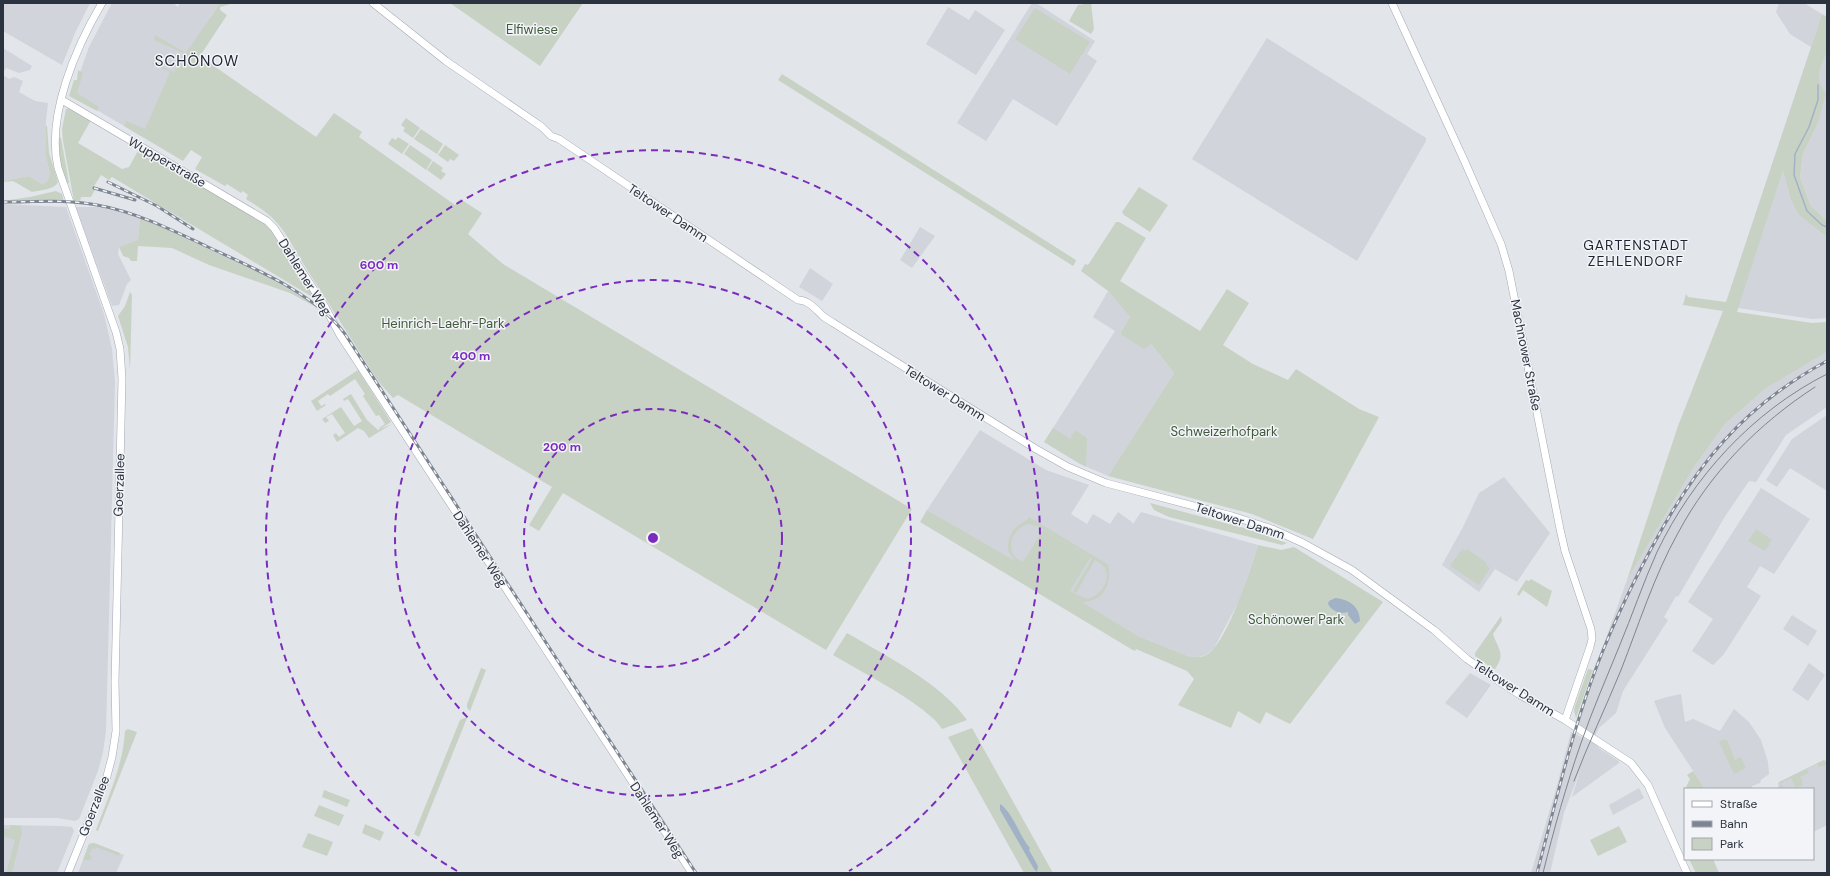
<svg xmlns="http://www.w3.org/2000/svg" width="1830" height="876" viewBox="0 0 1830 876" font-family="'DM Sans',sans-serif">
<rect width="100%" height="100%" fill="#e2e5e9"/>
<path fill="#d1d4db" d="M 3,3 L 90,3 L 75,33 L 62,65 L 3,31 Z
M 112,3 L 173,3 L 178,7 L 180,3 L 220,3 L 212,14 L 141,136 L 75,97 L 73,92 L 89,47 Z
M 1032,3 L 1036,3 L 1095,41 L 1087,54 L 1097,61 L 1057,126 L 1013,99 L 986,141 L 957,123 Z
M 1779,3 L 1804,3 L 1822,14 L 1811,47 L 1790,34 L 1776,12 Z
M 948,7 L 969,20 L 975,10 L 1005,30 L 976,75 L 926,44 Z
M 1267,38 L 1426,138 L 1426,141 L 1357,261 L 1192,159 Z
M 3,48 L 32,66 L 30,70 L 19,73 L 6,68 L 3,73 Z
M 1826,52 L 1827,53 L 1827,221 L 1811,206 L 1800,178 L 1803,154 L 1818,123 L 1819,73 Z
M 3,75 L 9,79 L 14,77 L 23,81 L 19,92 L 35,101 L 48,103 L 46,121 L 46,157 L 50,174 L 47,181 L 42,184 L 29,176 L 3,181 Z
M 1783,171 L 1790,197 L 1810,222 L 1827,237 L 1827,318 L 1812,319 L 1738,308 Z
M 3,204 L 66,207 L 104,314 L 112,349 L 115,382 L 106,731 L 103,752 L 98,771 L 79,819 L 75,821 L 58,818 L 3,818 Z
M 76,207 L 98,207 L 140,217 L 138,241 L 119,247 L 118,254 L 131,280 L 127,284 L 119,305 L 112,306 Z
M 920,227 L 935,236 L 912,268 L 900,260 Z
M 810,268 L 833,284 L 822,301 L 799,287 Z
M 1108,291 L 1130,317 L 1120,334 L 1151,344 L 1174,373 L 1108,476 L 1078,463 L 1044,442 L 1115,331 L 1093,317 Z
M 1827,352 L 1827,407 L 1786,435 L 1756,482 L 1749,481 L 1724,518 L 1678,597 L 1676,596 L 1664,617 L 1668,620 L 1623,691 L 1616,713 L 1599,728 L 1595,736 L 1575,724 L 1627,580 L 1694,467 L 1725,424 L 1765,389 Z
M 1827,415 L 1827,491 L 1790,468 L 1777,487 L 1766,480 L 1792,439 Z
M 980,430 L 1046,470 L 1089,485 L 1071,514 L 1087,524 L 1093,514 L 1110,524 L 1118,512 L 1132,522 L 1133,524 L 1141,512 L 1258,545 L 1240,599 L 1214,648 L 1206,655 L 1198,657 L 1190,657 L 1138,636 L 927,510 Z
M 1504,477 L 1550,533 L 1517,582 L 1495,569 L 1479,592 L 1442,565 L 1463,527 L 1479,493 Z
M 1761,488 L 1810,519 L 1774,574 L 1760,566 L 1747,587 L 1761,596 L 1724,654 L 1713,665 L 1692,651 L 1713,619 L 1688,602 Z
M 1792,615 L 1817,631 L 1808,646 L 1783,629 Z
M 1809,663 L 1825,675 L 1808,701 L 1792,690 Z
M 1470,673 L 1491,685 L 1467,718 L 1445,703 Z
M 1681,694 L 1685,722 L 1693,719 L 1720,731 L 1734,709 L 1749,722 L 1761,740 L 1768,762 L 1769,774 L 1761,780 L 1760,783 L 1752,786 L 1752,789 L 1705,789 L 1665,728 L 1654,701 L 1667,697 Z
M 1571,732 L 1594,743 L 1600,749 L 1619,761 L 1619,763 L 1572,797 L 1581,768 L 1564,813 L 1550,873 L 1531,873 L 1556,789 Z
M 1824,760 L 1827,762 L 1827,825 L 1813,832 L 1813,789 L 1778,789 L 1778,783 Z
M 1639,788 L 1644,798 L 1613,815 L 1609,805 Z
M 3,825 L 60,826 L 72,827 L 74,831 L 57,873 L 3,873 Z
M 94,843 L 124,855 L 116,873 L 78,873 L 89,844 Z"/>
<path fill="#c8d2c4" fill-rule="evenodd" d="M 220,3 L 234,3 L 220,7 L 220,10 L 227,15 L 200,56 L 201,57 L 316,137 L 334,113 L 362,132 L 359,137 L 455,205 L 460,199 L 482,213 L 468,234 L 503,264 L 912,509 L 826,650 L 563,493 L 539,531 L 529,525 L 552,487 L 398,395 L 393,398 L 378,381 L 299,257 C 283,227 275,216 246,199 L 248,195 L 243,191 L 241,193 L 227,184 L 225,186 L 195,169 L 202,157 L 191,150 L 183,161 L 124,126 L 126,121 L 145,129 L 170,72 L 152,64 L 156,56 L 160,58 L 158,65 L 174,72 L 183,53 L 154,40 L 155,35 L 186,53 Z
M 450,3 L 583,3 L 540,66 Z
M 1091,3 L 1094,29 L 1091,34 L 1069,21 L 1078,5 Z
M 1035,8 L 1090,42 L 1070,74 L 1015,39 Z
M 1822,14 L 1827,17 C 1827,27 1829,39 1827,49 C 1824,66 1811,76 1826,93 L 1818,123 L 1803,154 L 1800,178 L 1811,206 L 1827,221 L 1827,237 L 1798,214 L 1790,197 L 1783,171 L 1737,312 L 1812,323 L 1827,322 L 1827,352 L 1765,389 L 1725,424 L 1694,467 L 1627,580 L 1678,426 L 1723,311 L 1683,305 L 1686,294 L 1688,297 L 1726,302 Z
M 78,70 L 83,73 L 77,93 L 99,107 L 97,111 L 69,96 L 74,80 L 77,80 Z
M 782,74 L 1076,260 L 1076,261 L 1073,266 L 778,80 Z
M 70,108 L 91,120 L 78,143 L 122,169 L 129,167 L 139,149 L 270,226 L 319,301 L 112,177 L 109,180 L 101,175 L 94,186 L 96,188 L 91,197 L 81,197 L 80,202 L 74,201 L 63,141 L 62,129 L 66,109 Z
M 406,118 L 420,128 L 413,138 L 403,131 L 405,128 L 401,125 Z
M 46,126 L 47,126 L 49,153 L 58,182 C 54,190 40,190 32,192 L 13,181 L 3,182 L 3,181 L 29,176 L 42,184 L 47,181 L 50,174 L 46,157 Z
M 421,129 L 443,144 L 437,154 L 414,139 Z
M 58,137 L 61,138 L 69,183 L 66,183 L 59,157 Z
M 398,137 L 409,144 L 402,154 L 388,144 L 392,138 L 396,140 Z
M 410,145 L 432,160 L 426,170 L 404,154 Z
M 445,145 L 459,155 L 454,161 L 450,159 L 448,162 L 438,155 Z
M 433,161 L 443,168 L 441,171 L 446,174 L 441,180 L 427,170 Z
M 1139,187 L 1168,205 L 1150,232 L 1124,215 L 1122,212 Z
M 56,191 L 62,194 L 64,202 L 3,201 L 30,197 Z
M 140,217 L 262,274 L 308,300 L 316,307 L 290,293 L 209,265 L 172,248 L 138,246 L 137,261 L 131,261 L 129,258 L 123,256 L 119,247 L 138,240 Z
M 1116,222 L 1119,222 L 1146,238 L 1120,281 L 1200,331 L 1227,289 L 1249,303 L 1223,345 L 1253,364 L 1288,380 L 1296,369 L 1359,409 L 1379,417 L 1313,539 L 1252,514 L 1108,476 L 1174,373 L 1151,344 L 1144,349 L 1120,334 L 1130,317 L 1108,291 L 1081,271 L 1085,264 L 1088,265 Z
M 130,292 L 132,295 L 130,370 L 128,347 L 118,316 L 125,306 Z
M 358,370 L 391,422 L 380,429 L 376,425 L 379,428 L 385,424 L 379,415 L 376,416 L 363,396 L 365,394 L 355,379 L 330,396 L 328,394 L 318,401 L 321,406 L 325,404 L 326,405 L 317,411 L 311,401 Z
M 351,394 L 367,420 L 378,430 L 392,424 L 369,438 L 364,431 L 358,428 L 337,442 L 333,435 L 336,433 L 339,437 L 345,433 L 332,414 L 326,417 L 329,421 L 325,423 L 322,419 L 341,407 L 354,426 L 362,421 L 348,399 L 344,401 L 343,399 Z
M 1053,428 L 1070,439 L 1075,430 L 1087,438 L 1086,467 L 1044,442 Z
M 1150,503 L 1244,528 L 1287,543 L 1282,545 L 1169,517 L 1154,510 Z
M 927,510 L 1015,561 L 1008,551 C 1007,540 1012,528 1022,523 C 1025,521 1027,521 1029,517 L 1109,565 C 1108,569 1110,573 1109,577 C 1108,593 1096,602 1082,602 L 1138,636 L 1190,657 C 1196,657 1203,658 1208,654 C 1229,638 1250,570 1258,545 L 1281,550 L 1294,547 L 1383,602 L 1290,724 L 1266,712 L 1260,724 L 1238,711 L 1231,728 L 1178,705 L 1194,679 L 1187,671 L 1136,649 L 1135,651 L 1131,649 L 920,522 ZM 1028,524 L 1037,526 L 1092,559 L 1073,591 L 1076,593 L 1095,560 C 1098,563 1103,564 1105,569 C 1112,581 1099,597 1087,599 L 1070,591 L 1090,558 L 1043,530 L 1023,562 L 1057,582 L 1016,558 L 1012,553 L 1011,543 L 1013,536 L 1021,527 Z
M 1756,529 L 1772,540 L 1765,551 L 1748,541 Z
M 1462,549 L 1465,551 L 1467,549 L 1487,563 L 1486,565 L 1490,568 L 1479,585 L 1450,566 Z
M 1531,579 L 1552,591 L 1547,607 L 1523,590 L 1519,596 L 1517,594 L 1526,580 L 1529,581 Z
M 1501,616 L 1502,621 L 1493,634 C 1498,649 1506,654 1495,669 L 1493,669 L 1475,656 L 1475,653 Z
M 847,633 C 886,656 941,683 967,720 L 942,729 C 929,706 858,670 833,655 Z
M 481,668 L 486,670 L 470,711 L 467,708 L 467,704 Z
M 1588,669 L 1593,670 L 1576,718 L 1574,711 L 1575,706 Z
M 464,718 L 467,718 L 419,837 L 414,834 L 460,720 Z
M 972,728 L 1053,873 L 1024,873 L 948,737 Z
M 128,729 L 137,732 L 98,831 L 96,830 C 108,797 123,766 125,731 Z
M 1723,740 L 1727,740 L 1735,760 L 1741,757 L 1746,768 L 1734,774 L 1719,742 Z
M 1824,760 L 1827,762 L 1827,765 L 1819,767 L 1817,764 L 1807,769 L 1809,773 L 1800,777 L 1803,781 L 1802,782 L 1803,785 L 1793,789 L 1795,787 L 1791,778 L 1781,783 L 1784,789 L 1779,789 L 1781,785 L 1779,782 Z
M 1693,771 L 1705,789 L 1687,789 L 1686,787 L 1690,779 L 1687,775 Z
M 324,790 L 350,800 L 347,807 L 322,797 Z
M 319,805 L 344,815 L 339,826 L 314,816 Z
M 365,824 L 384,832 L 380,841 L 362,833 Z
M 10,825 L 21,826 L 22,832 L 12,873 L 6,873 L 15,840 L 3,836 L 3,829 L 10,829 Z
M 1619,826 L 1627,842 L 1598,856 L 1590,840 Z
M 308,833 L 333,842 L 327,856 L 302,847 Z
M 94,843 L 120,853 L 119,856 L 96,847 L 95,849 L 92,848 L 89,855 L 92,856 L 90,860 L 83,860 L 89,844 Z
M 1689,859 L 1713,859 L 1719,873 L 1696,873 Z"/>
<path fill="#a1b2c6" d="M 1335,598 C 1348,599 1360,606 1360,621 L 1355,624 L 1348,615 L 1348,612 C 1340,615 1332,611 1328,604 L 1329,601 Z
M 1000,804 C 1012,811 1020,837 1030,848 L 1029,850 L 1038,866 L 1037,872 L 1034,869 L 1000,810 Z"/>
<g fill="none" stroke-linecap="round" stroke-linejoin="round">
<path stroke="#a1b2c6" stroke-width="1.5" d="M 1818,85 L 1818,100 L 1809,127 L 1795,154 L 1794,175 L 1807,211 L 1822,225 L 1827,227"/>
<defs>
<path id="major" d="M 373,3 L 446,61 L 542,127 L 551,136 L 559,139 L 798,300 C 809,300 816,310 824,317 C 830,321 837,325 843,329 L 1036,449 L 1068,467 L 1106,483 L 1232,516 L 1272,529 L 1303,543 L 1352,570 L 1434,630 L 1467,659 L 1494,678 L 1520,695 L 1565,720 L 1631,763 L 1648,785 L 1687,873
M 1392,3 L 1464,160 L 1501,244 L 1509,271 L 1560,529 L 1565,551 L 1591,629 L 1592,639 L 1590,647 L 1565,720
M 62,100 L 267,221 L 274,228 L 325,307 L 340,335 L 692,873
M 68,873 L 107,776 L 112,757 L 116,731 L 115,682 L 122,379 L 120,349 L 116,332 L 58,168 C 46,116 76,47 102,3"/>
</defs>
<use href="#major" stroke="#a3a9b4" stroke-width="8"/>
<use href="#major" stroke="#fff" stroke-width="7"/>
<path stroke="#7d8592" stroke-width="1" d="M 1574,781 C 1588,744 1606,707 1621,670 C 1639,624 1654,576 1678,533 C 1710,473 1758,424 1815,387
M 1543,873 C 1554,829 1566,786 1581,743 C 1592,711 1606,679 1619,647 C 1632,616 1643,583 1657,552 C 1693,477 1752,412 1827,374"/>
<defs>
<path id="rail" d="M 108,182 L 157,206 L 193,229
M 94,188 L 135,200
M 3,202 C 34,202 67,199 97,205 C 136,212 172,230 208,247 C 253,268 315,293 345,334 L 696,873
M 1537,873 C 1554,809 1569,744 1591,682 C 1607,637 1628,592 1651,549 C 1695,466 1743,406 1827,361"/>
</defs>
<use href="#rail" stroke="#7d8592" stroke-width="3"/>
<use href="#rail" stroke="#f2f4f7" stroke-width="1.5" stroke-dasharray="4.5" stroke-linecap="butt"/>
</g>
<g fill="none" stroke="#7b2cbf" stroke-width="2" stroke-dasharray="7 5">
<circle cx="653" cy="538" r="129"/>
<circle cx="653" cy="538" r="258"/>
<path d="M457 871A387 387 0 1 1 849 871"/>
</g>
<g text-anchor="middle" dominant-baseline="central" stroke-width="3" stroke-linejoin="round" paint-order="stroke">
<g font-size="13" fill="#405a3b" stroke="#f2f4f7">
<text x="532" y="29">Elfiwiese</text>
<text x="443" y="323">Heinrich-Laehr-Park</text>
<text x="1224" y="431">Schweizerhofpark</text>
<text x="1296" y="619">Schönower Park</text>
</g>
<g font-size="13" fill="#2c3340" stroke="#f2f4f7">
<text transform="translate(167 162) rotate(30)">Wupperstraße</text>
<text transform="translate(668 213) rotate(34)">Teltower Damm</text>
<text transform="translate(305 277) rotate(58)">Dahlemer Weg</text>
<text transform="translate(1526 355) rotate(79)">Machnower Straße</text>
<text transform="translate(945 393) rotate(32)">Teltower Damm</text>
<text transform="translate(119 485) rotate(-88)">Goerzallee</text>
<text transform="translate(1240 521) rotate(18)">Teltower Damm</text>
<text transform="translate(480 549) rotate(57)">Dahlemer Weg</text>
<text transform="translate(1514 688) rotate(32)">Teltower Damm</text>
<text transform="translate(94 806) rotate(-69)">Goerzallee</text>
<text transform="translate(657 820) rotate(57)">Dahlemer Weg</text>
</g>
<g font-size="14" letter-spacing="1" fill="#1e2431" stroke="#f2f4f7">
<text x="1636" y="245">GARTENSTADT<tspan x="1636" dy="16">ZEHLENDORF</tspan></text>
</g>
<g font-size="15" letter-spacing="1" fill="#1e2431" stroke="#f2f4f7">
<text x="197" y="61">SCHÖNOW</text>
</g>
</g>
<circle cx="653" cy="538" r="6" fill="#7b2cbf" stroke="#f2f4f7" stroke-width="2"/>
<g font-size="12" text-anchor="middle" font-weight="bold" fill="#7b2cbf" stroke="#f2f4f7" stroke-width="3" stroke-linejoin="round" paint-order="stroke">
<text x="379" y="269">600 m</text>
<text x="471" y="360">400 m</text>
<text x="562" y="451">200 m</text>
</g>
<rect width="1830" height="876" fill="none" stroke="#2c3340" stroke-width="8"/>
<rect x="1684" y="788" width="130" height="72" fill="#f2f4f7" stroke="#a3a7ae"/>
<rect x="1692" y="801" width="20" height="6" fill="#ffffff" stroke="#a3a7ae"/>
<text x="1720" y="808" font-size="12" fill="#2c3340">Straße</text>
<rect x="1692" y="821" width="20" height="6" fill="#7d8592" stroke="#a3a7ae"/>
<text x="1720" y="828" font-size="12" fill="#2c3340">Bahn</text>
<rect x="1692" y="838" width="20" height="12" fill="#c8d2c4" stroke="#a3a7ae"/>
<text x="1720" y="848" font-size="12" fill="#2c3340">Park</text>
</svg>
